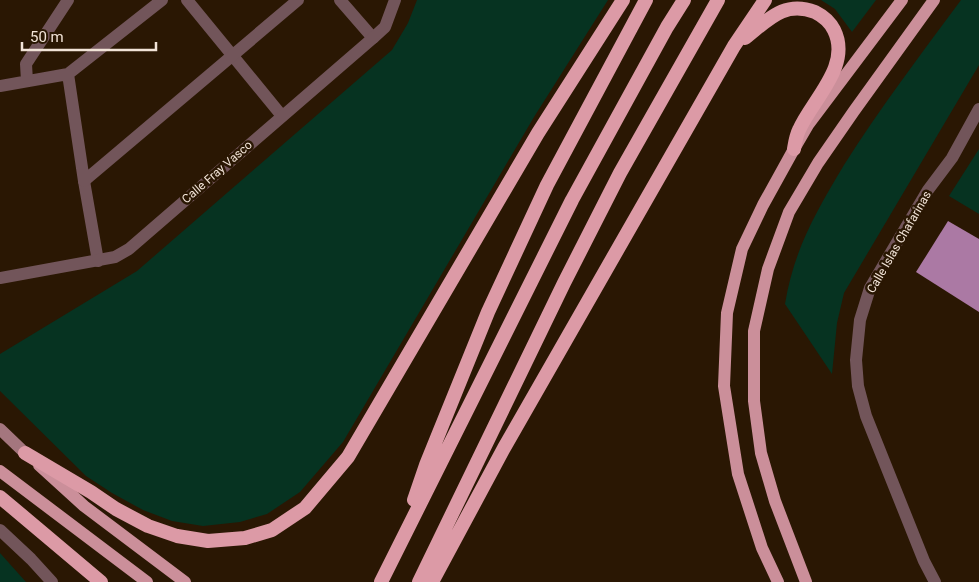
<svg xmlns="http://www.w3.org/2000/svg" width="979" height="582" viewBox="0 0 979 582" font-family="Roboto,sans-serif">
<rect width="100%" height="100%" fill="#2a1703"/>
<path fill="#063321" d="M 417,0 L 608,0 L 534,117 L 343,442 L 300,492 L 267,514 L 240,522 L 203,526 L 172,521 L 143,510 L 112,493 L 86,476 L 0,391 L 0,354 L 137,271 L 392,50 L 408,23 Z
M 821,0 L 876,0 L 852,32 L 835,9 Z
M 961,0 L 979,0 L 979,65 L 844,293 L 837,323 L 832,374 L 785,304 C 794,249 816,212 844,165 C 880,108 921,54 961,0 Z
M 979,149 L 979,214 L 949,196 Z
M 0,553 L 26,582 L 0,582 Z"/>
<path fill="#ab79a4" d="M 948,221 L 979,239 L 979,312 L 916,272 Z"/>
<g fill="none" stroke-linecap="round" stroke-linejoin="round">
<path stroke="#72555a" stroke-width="12" d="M 187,0 L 282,116
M 340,0 L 373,38
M 84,181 L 98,261"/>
<path stroke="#72555a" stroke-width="12" d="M 68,74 L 84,181
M 27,81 L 26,64 L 68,0
M 0,86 L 68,74 L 162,0
M 84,181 L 298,0
M 0,278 L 115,257 L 129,249 L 373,38 L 385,27 L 395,0
M 0,530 L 31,559 L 52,582
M 935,582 L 924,561 L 866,416 L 858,386 L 856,360 L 860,320 L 870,288 L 928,190 L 952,158 L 979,109"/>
<path stroke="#a4767e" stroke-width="12" d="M 0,429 L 25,453"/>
<path stroke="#cb8f9a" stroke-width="12" d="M 39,465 L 84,506 L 185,582
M 0,471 L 147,582
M 778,582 L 762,548 L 738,474 L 724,386 L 727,313 L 742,249 L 763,205 L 794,149 L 808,125 L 902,0
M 806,582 L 775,501 L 761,453 L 754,401 L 754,331 L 768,269 L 789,212 L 818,163 L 854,111 L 934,0"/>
<path stroke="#dc9aa6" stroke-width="14" d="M 745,38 C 768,20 784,0 815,12 C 823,16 830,22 834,30 C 852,66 812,100 799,130 C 796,136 795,143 794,149
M 25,453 L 91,492 L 116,509 L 148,526 L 177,536 L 208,541 L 245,538 L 272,530 L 305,508 L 348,457 L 538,133 L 623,0
M 0,497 L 101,582
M 414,500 L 426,465 L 488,312 L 547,185 L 646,0
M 381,582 L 572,200 L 667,27 L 684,0
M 419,582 L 564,283 L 620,173 L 718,0
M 432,582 L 504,448 L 734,46 L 765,0"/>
</g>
<g text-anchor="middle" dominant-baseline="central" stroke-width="5" stroke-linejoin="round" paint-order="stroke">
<g font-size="12" fill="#f2e4d8" stroke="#2a1703">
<text transform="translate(217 172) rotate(-41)">Calle Fray Vasco</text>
<text transform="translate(899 242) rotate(-60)">Calle Islas Chafarinas</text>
</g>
</g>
<path d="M22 42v8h134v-8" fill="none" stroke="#f2e4d8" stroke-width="2.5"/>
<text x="30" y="42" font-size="15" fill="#f2e4d8" stroke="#2a1703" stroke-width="4" paint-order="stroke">50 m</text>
</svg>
